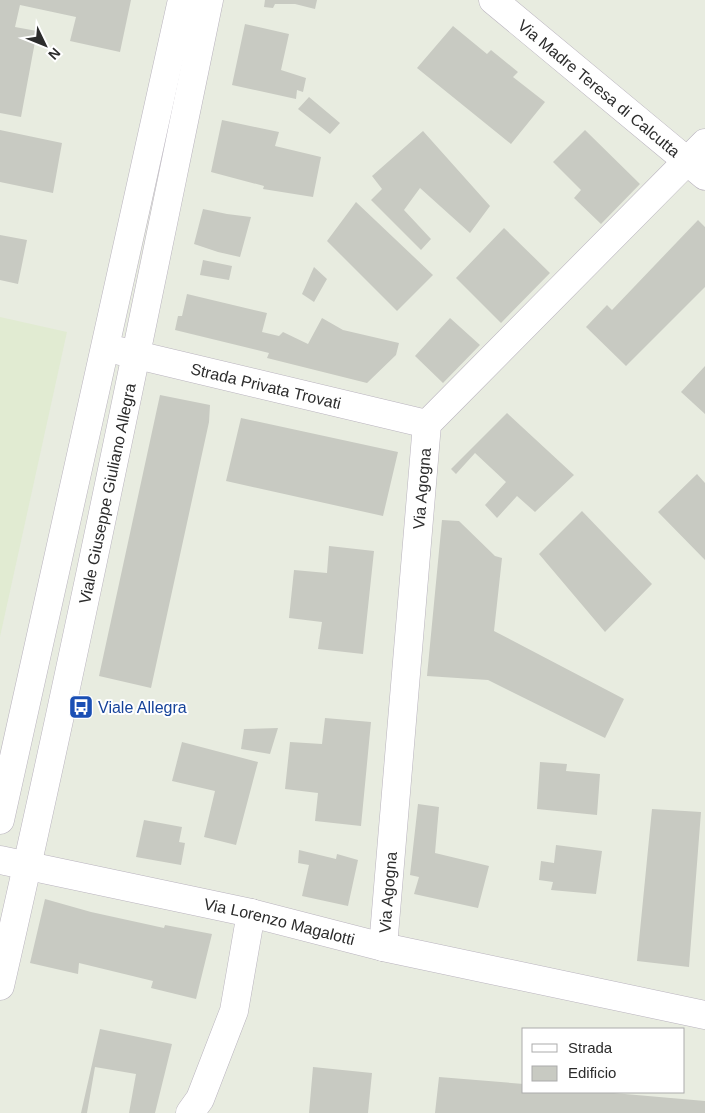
<svg xmlns="http://www.w3.org/2000/svg" width="705" height="1113" viewBox="0 0 705 1113" font-family="Arial,sans-serif">
<rect width="100%" height="100%" fill="#e8ece0"/>
<path fill="#e1ebd2" d="M 0,317 L 67,332 L 0,637 Z"/>
<path fill="#c8cac2" d="M 0,0 L 131,0 L 120,52 L 70,41 L 76,17 L 20,5 L 15,27 L 37,31 L 21,117 L 0,113 Z
M 265,0 L 317,0 L 315,9 L 295,4 L 275,4 L 273,8 L 264,7 Z
M 245,24 L 289,34 L 281,70 L 306,78 L 303,92 L 297,90 L 296,99 L 232,85 Z
M 453,26 L 487,54 L 491,50 L 518,72 L 513,77 L 545,102 L 511,144 L 417,68 Z
M 309,97 L 340,123 L 330,134 L 298,109 Z
M 222,120 L 279,132 L 275,146 L 321,157 L 313,197 L 263,189 L 264,186 L 211,172 Z
M 0,130 L 62,143 L 53,193 L 0,182 Z
M 585,130 L 640,184 L 601,224 L 574,198 L 581,190 L 553,162 Z
M 423,131 L 490,206 L 470,233 L 420,188 L 404,210 L 431,239 L 421,250 L 371,200 L 382,189 L 372,176 Z
M 356,202 L 433,275 L 397,311 L 327,241 Z
M 203,209 L 227,214 L 251,217 L 240,257 L 218,252 L 194,244 Z
M 698,220 L 705,227 L 705,287 L 626,366 L 586,327 L 607,305 L 612,310 Z
M 504,228 L 550,273 L 501,323 L 456,278 Z
M 0,235 L 27,240 L 18,284 L 0,280 Z
M 203,260 L 232,266 L 229,280 L 200,275 Z
M 314,267 L 327,279 L 314,302 L 302,294 Z
M 187,294 L 267,313 L 262,332 L 279,336 L 283,332 L 308,344 L 322,318 L 343,330 L 399,343 L 396,355 L 367,383 L 267,358 L 269,353 L 175,330 L 178,316 L 182,316 Z
M 450,318 L 480,345 L 443,383 L 415,356 Z
M 705,366 L 705,414 L 681,392 Z
M 160,395 L 210,405 L 209,422 L 151,688 L 99,676 Z
M 507,413 L 574,475 L 535,512 L 517,496 L 497,518 L 485,505 L 506,482 L 475,453 L 456,474 L 451,469 Z
M 241,418 L 398,452 L 383,516 L 226,481 Z
M 697,474 L 705,483 L 705,560 L 658,512 Z
M 582,511 L 652,584 L 605,632 L 539,554 Z
M 442,520 L 459,521 L 495,556 L 502,558 L 494,631 L 624,699 L 605,738 L 488,680 L 427,676 Z
M 329,546 L 374,551 L 363,654 L 318,649 L 322,622 L 289,618 L 294,570 L 327,573 Z
M 325,718 L 371,722 L 361,826 L 315,821 L 318,793 L 285,789 L 290,742 L 322,744 Z
M 278,728 L 270,754 L 241,749 L 244,729 Z
M 182,742 L 258,762 L 236,845 L 204,837 L 215,791 L 172,781 Z
M 540,762 L 567,764 L 566,771 L 600,774 L 597,815 L 537,809 Z
M 418,804 L 439,807 L 435,853 L 489,866 L 478,908 L 414,894 L 419,877 L 410,875 Z
M 652,809 L 701,812 L 689,967 L 637,961 Z
M 144,820 L 182,827 L 179,842 L 185,843 L 181,865 L 136,857 Z
M 556,845 L 602,851 L 596,894 L 551,890 L 553,882 L 539,880 L 541,861 L 554,863 Z
M 299,850 L 336,859 L 337,854 L 358,860 L 348,906 L 302,896 L 309,865 L 298,863 Z
M 45,899 L 91,912 L 164,928 L 165,925 L 212,934 L 196,999 L 151,988 L 153,981 L 79,963 L 78,974 L 30,963 Z
M 100,1029 L 172,1044 L 155,1113 L 129,1113 L 136,1074 L 95,1067 L 87,1113 L 81,1113 Z
M 313,1067 L 372,1073 L 368,1113 L 309,1113 Z
M 439,1077 L 524,1084 L 524,1092 L 602,1092 L 705,1101 L 705,1113 L 435,1113 Z"/>
<g fill="none" stroke-linecap="round" stroke-linejoin="round">
<defs>
<g id="minor">
<path id="s1" d="M 493,0 L 705,176"/>
<path id="s2" d="M 120,351 L 427,424"/>
<path d="M 0,820 L 182,0"/>
<path id="s3" d="M 0,860 L 251,913 L 383,947 L 705,1015"/>
<path id="s4" d="M 383,947 L 427,424 L 705,143"/>
<path id="s5" d="M 0,986 C 75,658 141,329 209,0"/>
<path d="M 190,1113 L 200,1099 L 234,1011 L 251,913"/>
</g>
</defs>
<use href="#minor" stroke="#b9b3be" stroke-width="29"/>
<use href="#minor" stroke="#fff" stroke-width="28"/>
</g>
<defs>
<symbol id="bus-square" viewBox="-11 -11 22 22"><rect x="-9" y="-9" width="18" height="18" rx="4" fill="#1a4fb4" stroke="#fff"/><path d="M-5-6H5V4H4V6H2V4H-2V6H-4V4H-5ZM-3.5-4V0h7V-4ZM-3.5 1.2v1.5H-2V1.2ZM2 1.2v1.5H3.5V1.2Z" fill="#fff"/></symbol>
</defs>
<g fill-rule="evenodd">
<use href="#bus-square" x="67" y="693" width="28" height="28"/>
</g>
<g text-anchor="middle" dominant-baseline="central" stroke-width="4" stroke-linejoin="round" paint-order="stroke">
<g font-size="16" fill="#2c2c2c" stroke="#fff">
<text stroke="none"><textPath href="#s1" startOffset="138">Via Madre Teresa di Calcutta</textPath></text>
<text stroke="none"><textPath href="#s2" startOffset="150">Strada Privata Trovati</textPath></text>
<text stroke="none"><textPath href="#s4" startOffset="460">Via Agogna</textPath></text>
<text stroke="none"><textPath href="#s5" startOffset="504">Viale Giuseppe Giuliano Allegra</textPath></text>
<text stroke="none"><textPath href="#s4" startOffset="55">Via Agogna</textPath></text>
<text stroke="none"><textPath href="#s3" startOffset="286">Via Lorenzo Magalotti</textPath></text>
</g>
<g font-size="16" fill="#164399" stroke="#fff" text-anchor="start">
<text x="98" y="707">Viale Allegra</text>
</g>
</g>
<rect x="522" y="1028" width="162" height="65" fill="#ffffff" stroke="#ababab"/>
<rect x="532" y="1044" width="25" height="8" fill="#ffffff" stroke="#ababab"/>
<text x="568" y="1053" font-size="15" fill="#2c2c2c">Strada</text>
<rect x="532" y="1066" width="25" height="15" fill="#c8cac2" stroke="#ababab"/>
<text x="568" y="1078" font-size="15" fill="#2c2c2c">Edificio</text>
<g transform="translate(45 45) rotate(133)" stroke="#ffffff" stroke-width="4" paint-order="stroke">
<path d="M0-4L9 19L0 12L-9 19Z" fill="#2c2c2c"/>
<text y="-8" font-size="14" font-weight="bold" text-anchor="middle" fill="#2c2c2c">N</text>
</g>
</svg>
